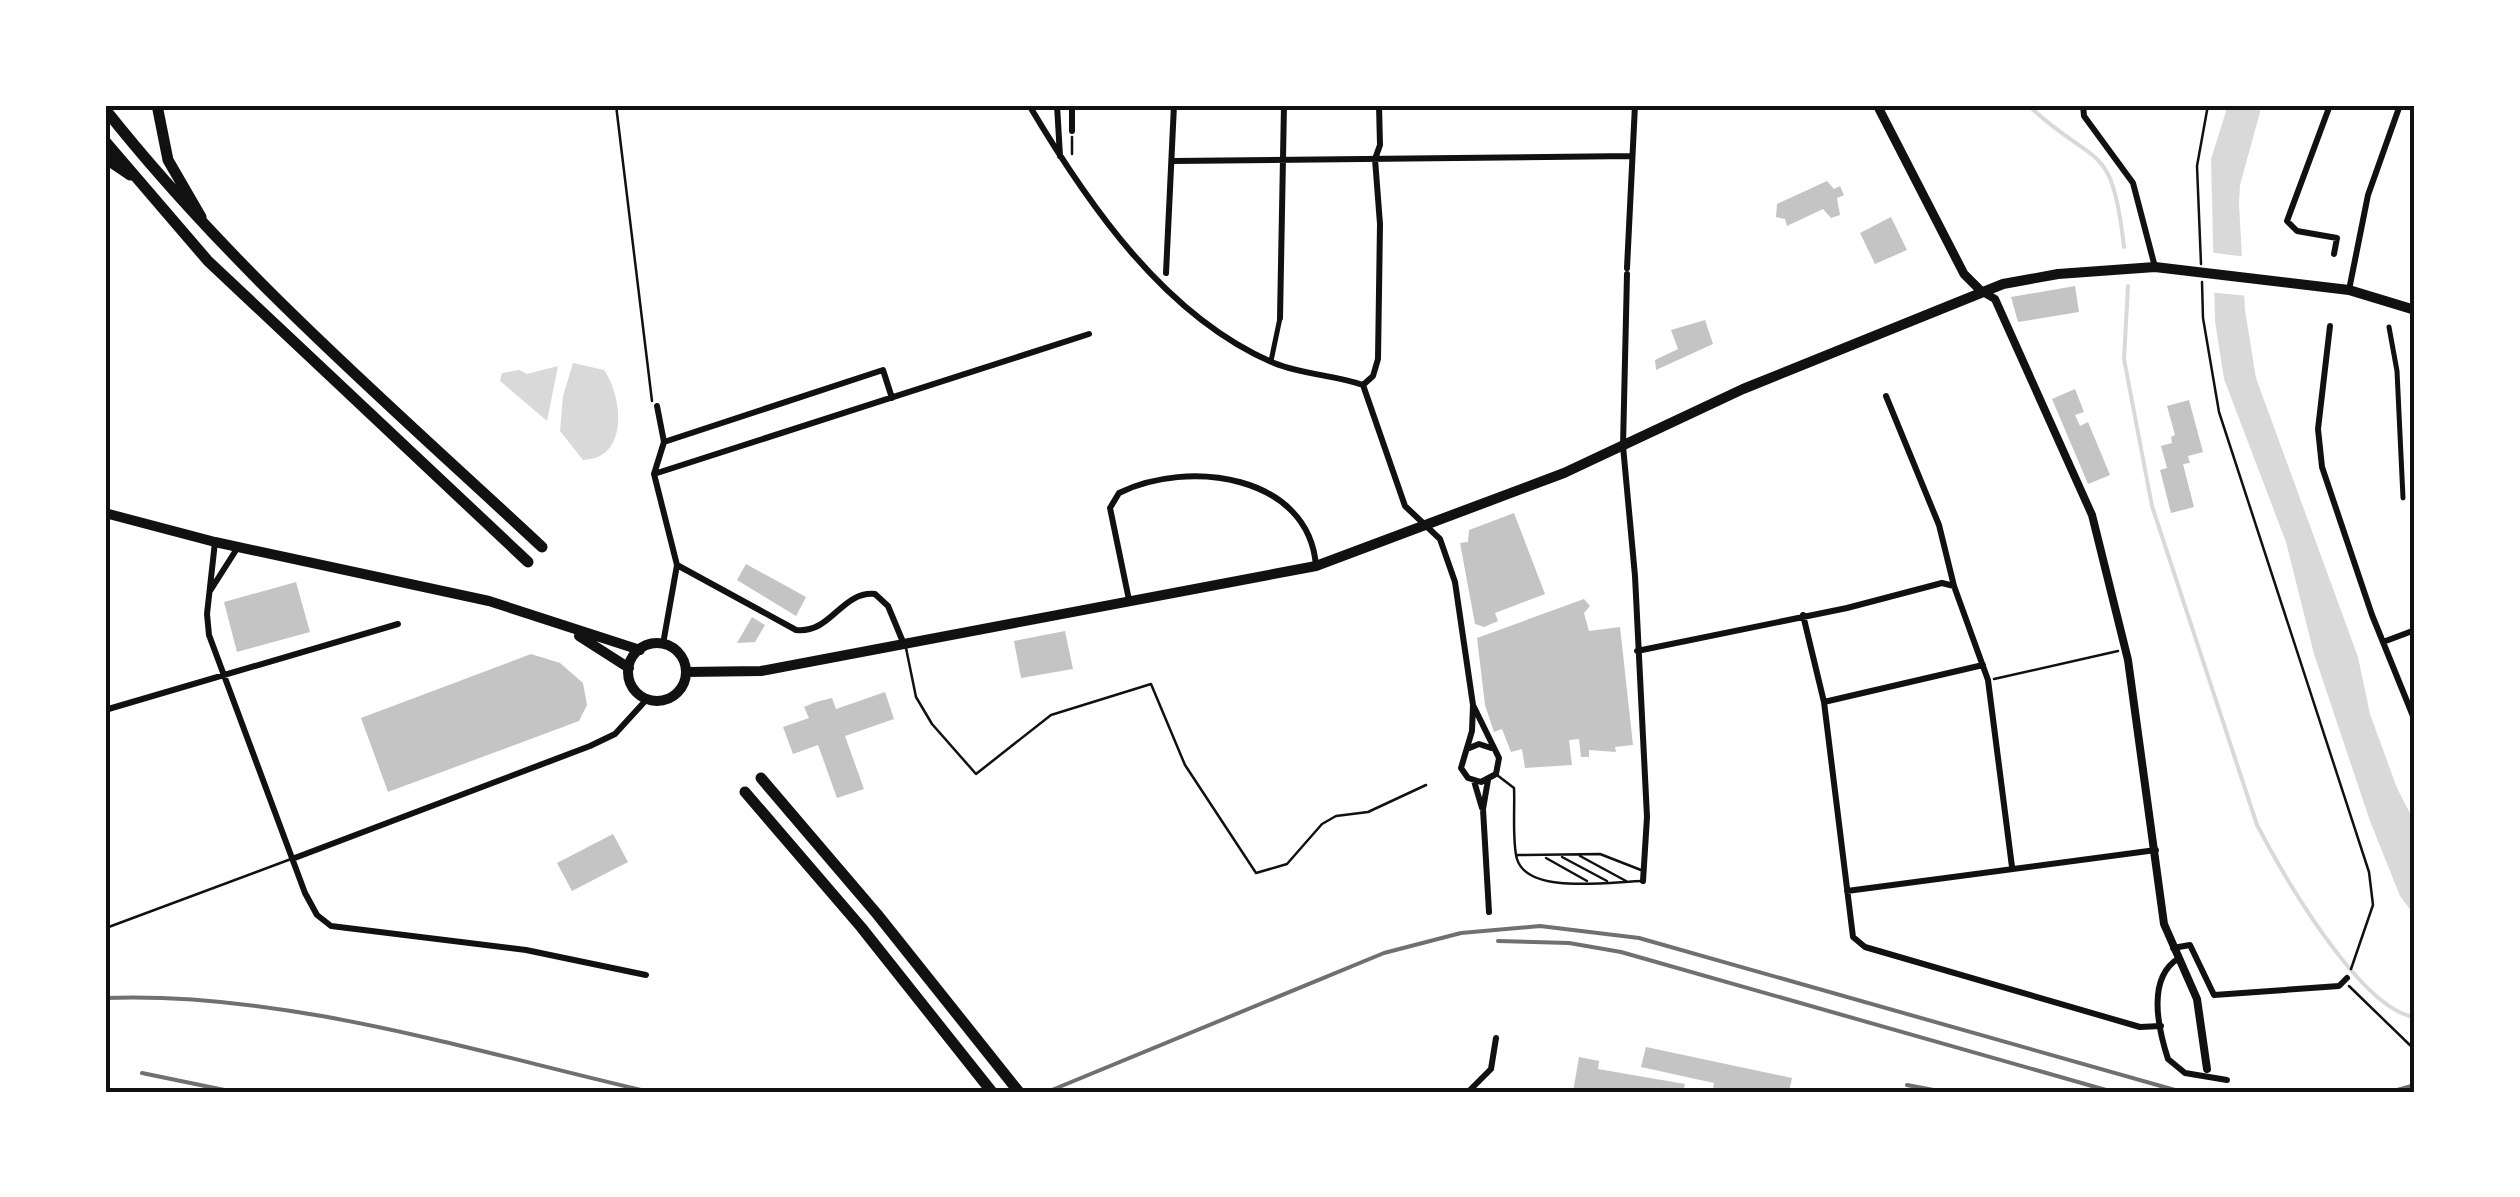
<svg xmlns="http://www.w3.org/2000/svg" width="2520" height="1197" viewBox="0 0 2520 1197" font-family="'Playfair Display',serif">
<rect width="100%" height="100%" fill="#fff"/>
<path fill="#d9d9d9" d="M 2228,105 L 2262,105 L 2240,185 L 2239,204 L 2245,310 L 2256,378 L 2358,657 L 2370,714 L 2397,788 L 2415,823 L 2415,916 L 2400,896 L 2370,821 L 2314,654 L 2286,542 L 2224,379 L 2215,321 L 2211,159 Z
M 573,363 L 604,370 C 623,397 629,459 583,460 L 560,431 L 563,396 Z
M 558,366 L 547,421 L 500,381 L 502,373 L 519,370 L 527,374 Z"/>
<path fill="#fff" d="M 2207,252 L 2247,257 L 2249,296 L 2208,292 Z"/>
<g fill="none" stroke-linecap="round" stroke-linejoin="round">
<path stroke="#d9d9d9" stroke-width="4" d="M 2028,105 C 2096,169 2112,138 2124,247
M 2128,286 L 2124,359 L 2152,506 L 2257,825 C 2282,873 2360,1010 2415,1017"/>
</g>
<path fill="#c4c4c4" d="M 1827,181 L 1834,189 L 1840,186 L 1844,195 L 1837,198 L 1840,215 L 1831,218 L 1823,209 L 1787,226 L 1785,219 L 1776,217 L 1777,204 Z
M 1891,217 L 1907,250 L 1875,264 L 1860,233 Z
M 2075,286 L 2079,312 L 2018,322 L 2011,297 Z
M 1705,320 L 1713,344 L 1656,370 L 1655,360 L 1678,349 L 1671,330 Z
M 2075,389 L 2084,412 L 2075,415 L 2080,426 L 2088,422 L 2110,475 L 2088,484 L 2052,399 Z
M 2189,400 L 2203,452 L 2188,456 L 2190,463 L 2183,464 L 2194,507 L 2171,513 L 2160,470 L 2167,468 L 2161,446 L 2172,443 L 2171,437 L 2175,435 L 2167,406 Z
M 1514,513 L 1545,594 L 1495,613 L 1498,621 L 1484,627 L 1475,624 L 1460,543 L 1468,542 L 1469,530 Z
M 746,564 L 806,597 L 796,616 L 737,580 Z
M 296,582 L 310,632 L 237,652 L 224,602 Z
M 1584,599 L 1590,606 L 1584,613 L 1589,631 L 1620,627 L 1633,745 L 1615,747 L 1616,752 L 1589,750 L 1589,757 L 1581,757 L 1579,739 L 1569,740 L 1572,765 L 1525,768 L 1522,749 L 1511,752 L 1502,729 L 1494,732 L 1485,705 L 1477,638 Z
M 752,617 L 765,625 L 755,642 L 737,643 Z
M 1065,631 L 1073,669 L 1021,678 L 1014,641 Z
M 531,654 L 560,663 L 583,683 L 587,705 L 579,721 L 388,792 L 361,718 Z
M 885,692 L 894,719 L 845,736 L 864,789 L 837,798 L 818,745 L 793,754 L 783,727 L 809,718 L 804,707 L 816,702 L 832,698 L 836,709 Z
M 613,834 L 628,862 L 572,891 L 557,863 Z
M 1646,1047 L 1792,1078 L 1789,1092 L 1713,1090 L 1714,1083 L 1641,1067 Z
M 1579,1057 L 1599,1061 L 1598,1069 L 1685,1084 L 1683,1092 L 1573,1092 Z"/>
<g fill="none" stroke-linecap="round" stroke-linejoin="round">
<path stroke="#111" stroke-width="2.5" d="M 616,105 L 652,401
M 1072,154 L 1072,137
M 2201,264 L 2197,166 L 2208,105
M 2202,282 L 2203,318 L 2219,412 L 2369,872 L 2373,905 L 2351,969
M 1994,679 L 2118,651
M 2349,986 L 2415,1050"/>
<path stroke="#111" stroke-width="2.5" d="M 906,648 L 916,697 L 932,724 L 976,774 L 1051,715 L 1151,684 L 1185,765 L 1256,873 L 1287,864 L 1322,824 L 1336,816 L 1368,812 L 1426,785
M 1497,775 L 1514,788 C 1515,807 1512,842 1517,859 C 1528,896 1614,881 1643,881
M 1518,855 L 1600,854 L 1641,870
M 1580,856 L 1626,881
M 1562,857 L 1607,881
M 1546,858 L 1587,881
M 106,928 L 291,859"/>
<path stroke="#111" stroke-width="5" d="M 2389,327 L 2397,371 L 2403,498
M 1271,361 L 1280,318"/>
<path stroke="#111" stroke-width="6" d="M 1029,105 C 1087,203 1165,317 1274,363 C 1304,375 1334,375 1363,385
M 1057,105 L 1060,156
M 1072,105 L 1072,131
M 2083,105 L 2084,116 L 2133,183 L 2155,267
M 2330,105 L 2287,221 L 2297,231 L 2337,238 L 2334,254
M 1174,161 L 1632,156
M 1627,268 L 1635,105
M 1166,273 L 1174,105
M 1627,274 L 1623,446 L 1635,576 L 1647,817 L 1643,881
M 2349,290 L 2368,195 L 2400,105
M 1280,318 L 1284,105
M 2330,326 L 2318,429 L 2322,467 L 2372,615 L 2415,721
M 1363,385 L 1405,506 L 1440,539 L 1455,582 L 1473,705 L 1472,731 L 1461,768 L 1468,778 L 1481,782 L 1496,774 L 1499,758 L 1473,705
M 1363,385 L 1373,376 L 1378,359 L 1380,224 L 1375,159 L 1380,145 L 1379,105
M 1886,396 L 1939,525 L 1954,586
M 657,406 L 664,442 L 654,474 L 677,565 L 663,644
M 664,442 L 883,370 L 892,398
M 654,474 L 1089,334
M 215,542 L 207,614 L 209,635 L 305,893 L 317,915 L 331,926 L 526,950 L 646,975
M 677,565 L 796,630 C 831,634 841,591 875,594 L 888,606 L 903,642
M 1954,586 L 1988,680 L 2012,867
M 210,591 L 238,547
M 1129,600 L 1110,508 L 1119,493 C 1187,459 1309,474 1316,566
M 1803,615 L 1824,702 L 1853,937 L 1865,947 L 2140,1027 L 2161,1026
M 2383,642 L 2415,630
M 1637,651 L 1847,608 L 1942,583 L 1954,586
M 1824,702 L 1983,665
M 105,710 L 398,624
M 1467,749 L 1479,744 L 1491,748
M 1488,780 L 1483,809 L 1489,912
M 1474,781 L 1482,808
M 292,859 L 590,746 L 615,734 L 647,699
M 1847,891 L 2156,850
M 2173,948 L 2190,945 L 2214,995 L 2339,986 L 2347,978
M 2179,958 C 2146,978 2158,1028 2168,1059 L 2185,1073 L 2227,1080
M 1468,1092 L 1491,1069 L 1496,1038"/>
<path stroke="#111" stroke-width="8" d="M 1983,292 L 1995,299 L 2092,515 L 2128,660 L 2164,924 L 2197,999 L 2207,1069"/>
<path stroke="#111" stroke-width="9" d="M 1877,105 L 1964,274 L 1981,291"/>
<path stroke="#111" stroke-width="10" d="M 105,513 L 215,542 L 489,601 L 640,650
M 579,636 L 629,668
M628 672a29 29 0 1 1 58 0a29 29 0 1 1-58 0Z
M 686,672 L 761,671 L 1316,566 L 1564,473 L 1743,389 L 2003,284 L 2058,274 L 2155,267 L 2349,290 L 2415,310"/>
<path stroke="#111" stroke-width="11" d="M 157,105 L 168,160 L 201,217
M 105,109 C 233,271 392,407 542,547
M 105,141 L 208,261 L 528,562
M 105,158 L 130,175
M 761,778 L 877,914 L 1019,1092
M 745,792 L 861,927 L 992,1092"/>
<path stroke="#707070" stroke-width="4" d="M 1498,941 L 1569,943 L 1621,952 L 2113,1092
M 105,998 C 285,991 476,1052 650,1092
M 142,1073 L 234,1092
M 1907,1085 L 1944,1092
M 1047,1092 L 1384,953 L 1461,933 L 1540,926 L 1639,938 L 2182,1092
M 2390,1092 L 2415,1085"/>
</g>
<rect width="2520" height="1197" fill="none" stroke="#ffffff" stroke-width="215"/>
<rect x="108" y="108" width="2304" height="982" fill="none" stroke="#111" stroke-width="4"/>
</svg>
